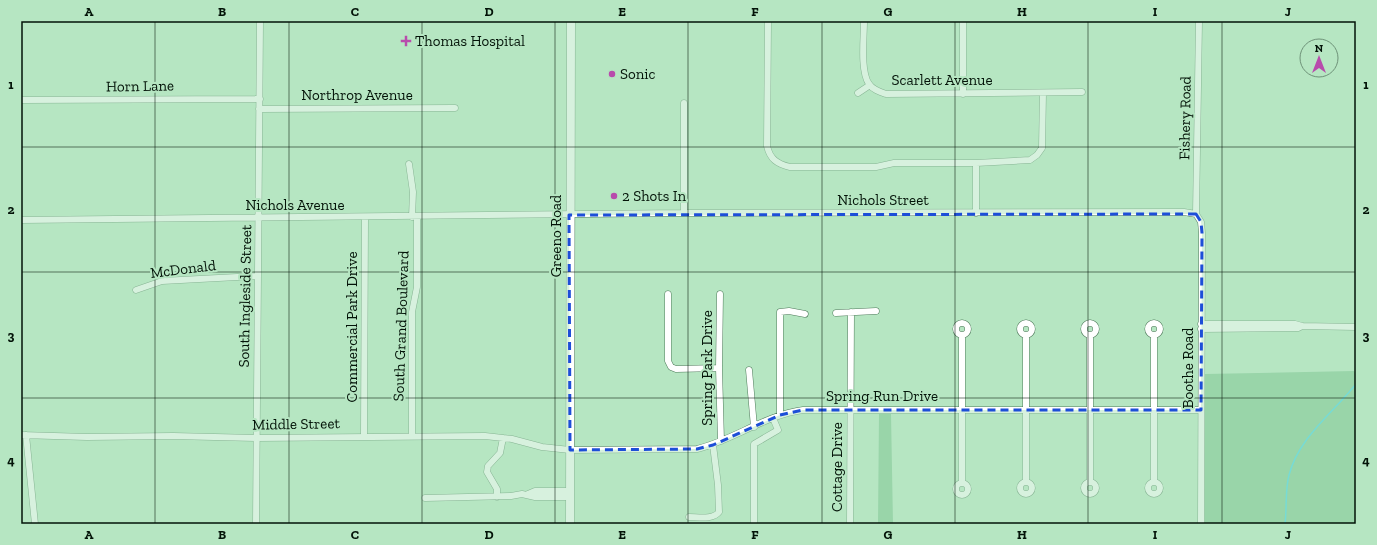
<svg xmlns="http://www.w3.org/2000/svg" width="1377" height="545" viewBox="0 0 1377 545" font-family="'Zilla Slab',serif">
<rect width="100%" height="100%" fill="#b6e6c2"/>
<path fill="#75c08a" d="M 1354,371 L 1356,373 L 1356,524 L 1205,524 L 1205,374 Z
M 879,414 L 891,414 L 893,524 L 878,524 Z"/>
<g fill="none" stroke-linecap="round" stroke-linejoin="round">
<path stroke="#2bcfea" stroke-width="1.5" d="M 1285,524 C 1287,508 1285,490 1289,475 C 1299,437 1333,413 1356,384"/>
<defs>
<path id="minor" d="M 768,21 L 767,146 C 770,159 777,164 790,167 L 876,167 L 894,163 L 976,163 L 1030,160 L 1037,155 L 1042,148 L 1043,93
M 864,21 C 864,38 860,71 869,84 C 873,90 880,92 886,94 L 1082,92
M 858,93 L 870,85
M 963,94 L 963,21
M 21,100 L 260,99
M 259,109 L 455,108
M 976,163 L 976,213
M 409,164 L 413,192 L 412,217
M 684,213 L 684,103
M 1196,214 L 1201,222 L 1202,233 L 1201,524
M 1196,214 L 1199,21
M 21,220 L 684,213 L 1184,212 L 1196,214
M 136,290 L 162,281 L 258,276
M 668,294 L 668,361 L 671,367 L 676,369 L 719,368
M 720,294 L 719,368 L 721,441
M 836,313 L 876,311
M956 329a6 6 0 1 1 12 0a6 6 0 1 1-12 0Z
M1148 329a6 6 0 1 1 12 0a6 6 0 1 1-12 0Z
M1020 329a6 6 0 1 1 12 0a6 6 0 1 1-12 0Z
M1084 329a6 6 0 1 1 12 0a6 6 0 1 1-12 0Z
M 1201,324 L 1295,324 L 1302,326 L 1356,327
M 1201,329 L 1298,328 L 1302,326
M 1154,335 L 1154,482
M 749,370 L 754,427
M 780,415 L 780,312 L 789,311 L 805,314
M 21,435 L 87,437 L 173,436 L 256,438 L 485,436 L 512,439 L 542,447 L 570,450 L 697,449 C 734,440 765,415 803,410 L 1201,410
M 26,435 L 35,524
M 364,436 L 365,218
M 412,436 L 412,312 L 417,287 L 417,217
M1020 488a6 6 0 1 1 12 0a6 6 0 1 1-12 0Z
M1084 488a6 6 0 1 1 12 0a6 6 0 1 1-12 0Z
M1148 488a6 6 0 1 1 12 0a6 6 0 1 1-12 0Z
M 1026,482 L 1026,335
M 1090,482 L 1090,335
M956 489a6 6 0 1 1 12 0a6 6 0 1 1-12 0Z
M 962,483 L 962,335
M 528,494 L 535,491 L 570,491
M 497,497 L 497,489 L 487,472 L 488,466 L 500,453 L 503,438
M 425,498 L 511,496 L 522,494 L 535,497 L 570,497
M 689,517 C 698,517 713,520 719,512 L 718,485 L 713,445
M 256,524 L 260,21
M 754,524 L 754,444 L 778,430 L 773,418
M 850,524 L 851,312"/>
<path id="major" d="M 570,524 L 571,21"/>
</defs>
<use href="#minor" stroke="#4e7a5a" stroke-width="7"/>
<use href="#major" stroke="#4e7a5a" stroke-width="9"/>
<use href="#minor" stroke="#fff" stroke-width="6"/>
<use href="#major" stroke="#fff" stroke-width="8"/>
</g>
<path d="M0 0H1377V545H0ZM 1196,214 L 1201,222 L 1202,233 L 1201,410 L 803,410 L 780,415 L 713,445 L 697,449 L 570,450 L 569,215 Z" fill="#b6e6c2" fill-opacity=".55" fill-rule="evenodd"/>
<path fill="none" stroke="#1d4ed8" stroke-width="3" stroke-dasharray="8 5" stroke-linejoin="round" d="M 1196,214 L 1201,222 L 1202,233 L 1201,410 L 803,410 L 780,415 L 713,445 L 697,449 L 570,450 L 569,215 Z"/>
<path fill="none" stroke="#031308" stroke-width="1" stroke-opacity="0.55" d="M 155,21 L 155,524M 289,21 L 289,524M 422,21 L 422,524M 555,21 L 555,524M 688,21 L 688,524M 822,21 L 822,524M 955,21 L 955,524M 1088,21 L 1088,524M 1222,21 L 1222,524M 21,147 L 1356,147M 21,272 L 1356,272M 21,398 L 1356,398"/>
<g fill="#b84cac" stroke="#b6e6c2" stroke-width="1.5">
<path d="M404 35h4v4h4v4h-4v4h-4v-4h-4v-4h4z"/>
<circle cx="612" cy="74" r="4"/>
<circle cx="614" cy="196" r="4"/>
</g>
<g text-anchor="middle" dominant-baseline="central" stroke-width="4" stroke-linejoin="round" paint-order="stroke">
<g font-size="15" fill="#031308" stroke="#b6e6c2" text-anchor="start">
<text x="415" y="41">Thomas Hospital</text>
<text x="620" y="74">Sonic</text>
<text x="622" y="196">2 Shots In</text>
</g>
<g font-size="15" fill="#031308" stroke="#b6e6c2">
<text x="942" y="80">Scarlett Avenue</text>
<text transform="translate(140 86) rotate(-1)">Horn Lane</text>
<text x="357" y="95">Northrop Avenue</text>
<text transform="translate(1185 118) rotate(-89)">Fishery Road</text>
<text x="883" y="200">Nichols Street</text>
<text x="295" y="205">Nichols Avenue</text>
<text transform="translate(556 236) rotate(-90)">Greeno Road</text>
<text transform="translate(183 269) rotate(-7)">McDonald</text>
<text transform="translate(245 296) rotate(-89)">South Ingleside Street</text>
<text transform="translate(401 326) rotate(-88)">South Grand Boulevard</text>
<text transform="translate(352 327) rotate(-90)">Commercial Park Drive</text>
<text transform="translate(707 368) rotate(-90)">Spring Park Drive</text>
<text transform="translate(1188 368) rotate(-90)">Boothe Road</text>
<text x="882" y="396">Spring Run Drive</text>
<text transform="translate(296 424) rotate(-1)">Middle Street</text>
<text transform="translate(837 467) rotate(-90)">Cottage Drive</text>
</g>
</g>
<rect width="1377" height="545" fill="none" stroke="#b6e6c2" stroke-width="44"/>
<g transform="translate(1319 58)"><circle r="19" fill="#b6e6c2" stroke="#6e9278"/>
<path d="M0-3L7 15L0 10L-7 15Z" fill="#b84cac"/>
<text y="-6" font-size="11" font-weight="bold" text-anchor="middle" fill="#031308">N</text>
</g>
<rect x="22" y="22" width="1333" height="501" fill="none" stroke="#031308" stroke-width="1.5"/>
<g font-size="13" text-anchor="middle" font-weight="bold" fill="#031308">
<text x="89" y="16">A</text>
<text x="222" y="16">B</text>
<text x="355" y="16">C</text>
<text x="489" y="16">D</text>
<text x="622" y="16">E</text>
<text x="755" y="16">F</text>
<text x="888" y="16">G</text>
<text x="1022" y="16">H</text>
<text x="1155" y="16">I</text>
<text x="1288" y="16">J</text>
<text x="11" y="89">1</text>
<text x="1366" y="89">1</text>
<text x="11" y="214">2</text>
<text x="1366" y="214">2</text>
<text x="11" y="340">3</text>
<text x="1366" y="340">3</text>
<text x="11" y="465">4</text>
<text x="1366" y="465">4</text>
<text x="89" y="539">A</text>
<text x="222" y="539">B</text>
<text x="355" y="539">C</text>
<text x="489" y="539">D</text>
<text x="622" y="539">E</text>
<text x="755" y="539">F</text>
<text x="888" y="539">G</text>
<text x="1022" y="539">H</text>
<text x="1155" y="539">I</text>
<text x="1288" y="539">J</text>
</g>
</svg>
